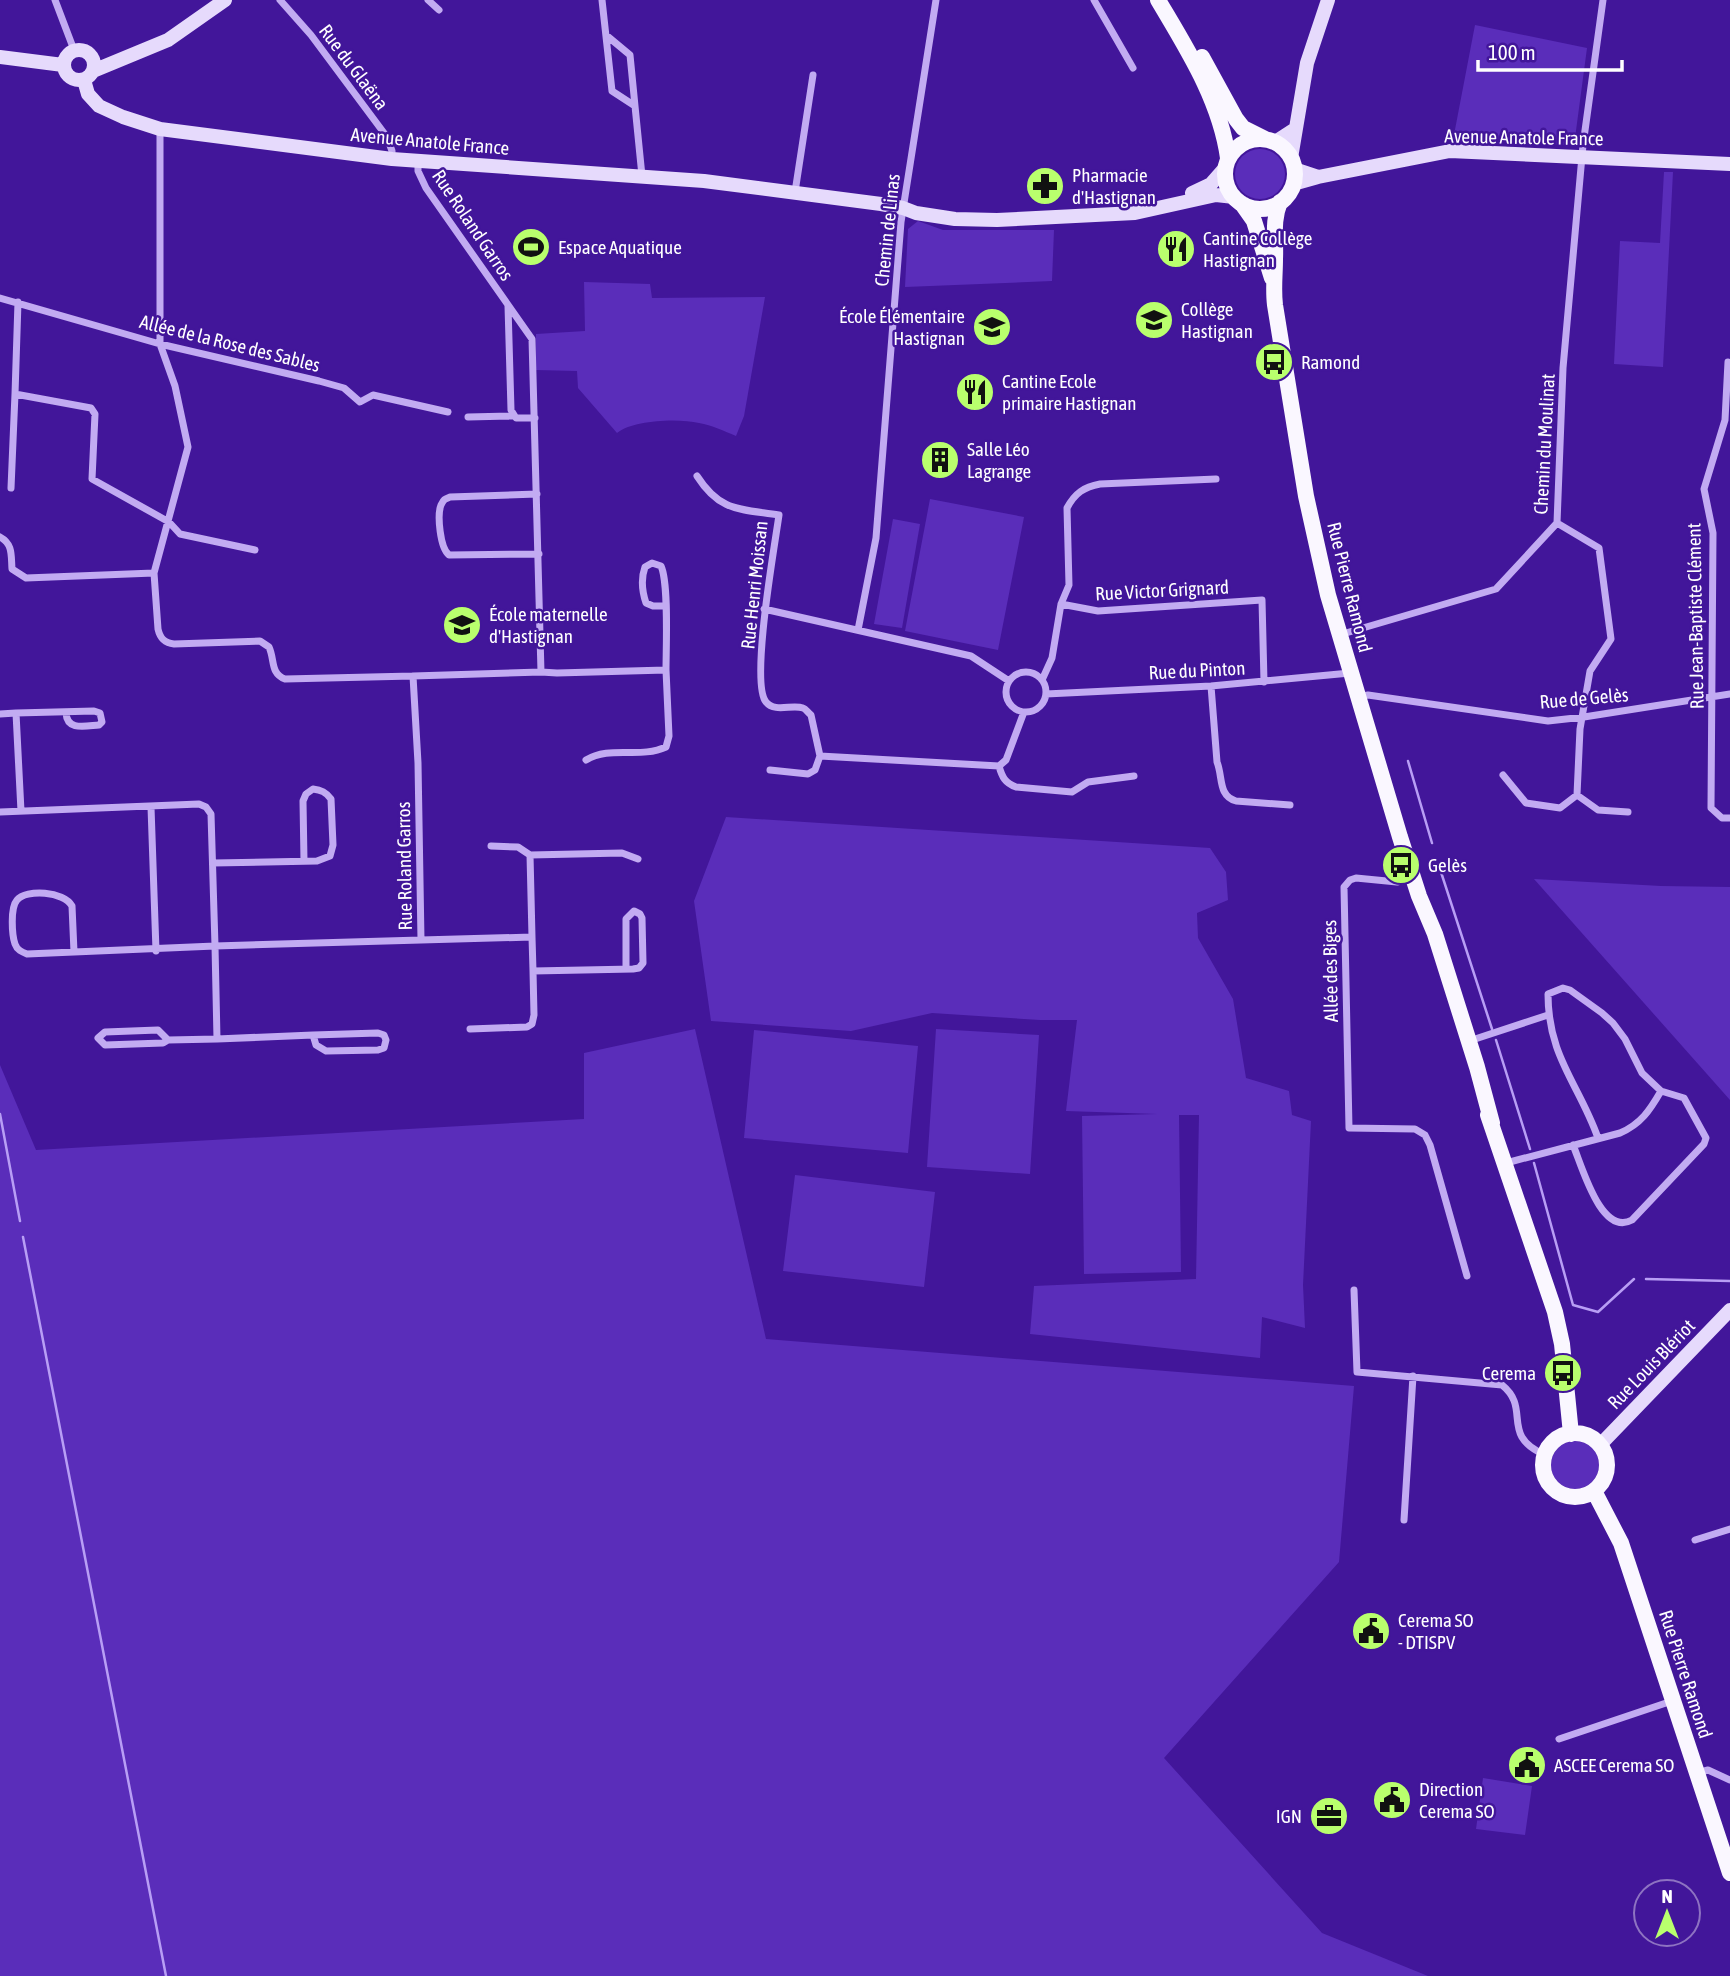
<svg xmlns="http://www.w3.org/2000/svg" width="1730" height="1976" viewBox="0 0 1730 1976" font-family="'Asap Condensed',sans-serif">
<rect width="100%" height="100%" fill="#42169a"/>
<path fill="#5a2dba" d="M 1475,25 L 1587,48 L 1575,138 L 1565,145 L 1453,140 Z
M1235 174a25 25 0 1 1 50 0a25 25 0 1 1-50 0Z
M 1664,172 L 1673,172 L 1663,367 L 1614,364 L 1620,241 L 1660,243 Z
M 918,221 L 943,230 L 1054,230 L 1052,281 L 905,287 L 908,229 Z
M 584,282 L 650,284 L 652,298 L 765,297 L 744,416 L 736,436 C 724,431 712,425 699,423 C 678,418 633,420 617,433 L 578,388 L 577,371 L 536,370 L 536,334 L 585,331 Z
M 930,499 L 1024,517 L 998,650 L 905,631 Z
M 893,519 L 920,524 L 902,628 L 874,624 Z
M 726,817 L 1210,848 L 1226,872 L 1228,900 L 1197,913 L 1198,938 L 1233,999 L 1246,1078 L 1289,1091 L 1292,1115 L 1311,1121 L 1303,1285 L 1305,1328 L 1262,1317 L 1260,1358 L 1030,1334 L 1034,1286 L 1196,1279 L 1199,1115 L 1179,1115 L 1181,1272 L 1084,1274 L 1082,1116 L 1157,1114 L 1066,1111 L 1077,1020 L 1040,1020 L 932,1013 L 851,1031 L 711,1021 L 694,901 Z
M 1534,879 L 1661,886 L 1730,887 L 1730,1100 Z
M 695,1029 L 766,1339 L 1354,1386 L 1339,1562 L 1164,1758 L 1322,1933 L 1428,1976 L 0,1976 L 0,1065 L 36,1150 L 584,1119 L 584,1053 Z
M 936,1029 L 1039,1035 L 1030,1174 L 927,1167 Z
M 754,1030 L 918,1046 L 908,1153 L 744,1138 Z
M 795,1175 L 935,1192 L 924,1287 L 783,1271 Z
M1551 1465a24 24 0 1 1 48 0a24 24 0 1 1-48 0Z
M 1483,1778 L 1532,1786 L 1525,1835 L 1476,1829 Z"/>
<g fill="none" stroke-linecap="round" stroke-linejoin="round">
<path stroke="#b89ef5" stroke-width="2.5" d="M 1408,761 L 1432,843
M 1440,869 L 1492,1029
M 1496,1040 L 1530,1149
M 0,1114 L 20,1221
M 1534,1163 L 1573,1305 L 1598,1312 L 1634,1279
M 23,1237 L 166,1976
M 1646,1279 L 1730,1281"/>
<path stroke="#c2abf2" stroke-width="7" d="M 55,0 L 74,50
M 280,0 L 311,35 L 387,137 L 392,151 L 392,159
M 428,0 L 439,10
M 602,0 L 612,91 L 635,106 L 642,176
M 1094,0 L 1133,68
M 606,35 L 630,55 L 635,106
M 795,192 L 813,75
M 0,298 L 160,344 L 319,381 L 344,388 L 360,402 L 373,395 L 448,412
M 18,302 L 15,394 L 91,408 L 95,414 L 92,479 L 169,522 L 180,534 L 255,550
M 508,306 L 511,410 L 516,418 L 535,418
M 1728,362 L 1725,420 L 1704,489 L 1713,533 L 1711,808 L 1722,818 L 1730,818
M 468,417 L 513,416
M 697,476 C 720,512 740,509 779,515 C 775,544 750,683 766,702 C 775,713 792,704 803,708 C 806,709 808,713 811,715 L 820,756 L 999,766
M 11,488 L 15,394
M 537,494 L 450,497 C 445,499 444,499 441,505 C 437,515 440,548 449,555 L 539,554
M 0,537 C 13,544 11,555 12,569 L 26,578 L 154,573 L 158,629 C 160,638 164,643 174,644 L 260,641 L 269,647 C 275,660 270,673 285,679 L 413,676
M 154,573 L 188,447 L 175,386 L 160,344 L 160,130
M 1061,604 L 1069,585 L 1067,508 C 1075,493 1084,487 1100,484 L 1216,479
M 665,606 L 653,606 L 646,603 C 642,591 641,578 645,567 L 652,563 L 661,566 C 669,583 666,648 666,670
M 764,609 L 971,656 L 1009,681
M 858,630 L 876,538 L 901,222 L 936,0
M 1339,635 L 1496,589 L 1557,523 L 1563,368 L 1583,145 L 1603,0
M1006 692a20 20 0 1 1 40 0a20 20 0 1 1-40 0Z
M 541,672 L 557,673 L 666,670 L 669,736 L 666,747 C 640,759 610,745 586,760
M 1042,680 L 1052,658 L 1061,604 L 1098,611 L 1262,600 L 1264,682
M 1211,686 L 1217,762 C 1223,777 1218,796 1236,801 L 1290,805
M 1046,694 L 1211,686 L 1350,673
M 1358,697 L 1368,695 L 1548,721 L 1584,717 L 1730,694
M 1024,712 L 1006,760 L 999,766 C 1002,777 1005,783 1016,787 L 1072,792 L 1088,782 L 1134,776
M 16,713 L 94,711 L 100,713 L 102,722 L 99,725 C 85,726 67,731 66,713
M 0,714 L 16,713 L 21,811
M 770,770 L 808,774 L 815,770 L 820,756
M 1503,775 L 1526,803 L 1560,808 L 1577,795 L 1580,729 L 1590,671 L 1611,639 L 1599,548 L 1557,523
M 1577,795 L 1598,810 L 1628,812
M 151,807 L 156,951
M 0,812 L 199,804 L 206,807 L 211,814 L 215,946 L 421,940 L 418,763 L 413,676 L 541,672 L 532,339 L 426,188 L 418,171 L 418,161
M 491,846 L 518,847 L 530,855 L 532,937
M 530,855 L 622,853 L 638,859
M 213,863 L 317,861 L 330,856 L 333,845 L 331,799 C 326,792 321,790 313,789 L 306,794 L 303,801 L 304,861
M 1412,878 L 1397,882 L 1356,878 L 1350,880 L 1344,887 L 1349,1128 L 1415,1129 L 1425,1135 L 1430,1145 L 1467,1276
M 421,940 L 532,937 L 533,971 L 633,969 L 639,968 L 643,963 L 642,918 L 640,914 L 634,911 L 626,919 L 626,969
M 74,952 L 72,906 C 64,891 26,889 17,900 C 10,908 12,935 15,944 C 17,950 22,952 27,954 L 215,946 L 217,1039 L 313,1035
M 470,1029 L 527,1027 L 532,1024 L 534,1015 L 533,971
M 378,1033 L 384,1035 L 386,1040 L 384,1048 L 378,1050 L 326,1051 L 316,1045 L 313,1035 Z
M 168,1040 L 163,1043 L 105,1045 L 98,1038 L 105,1032 L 158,1030 L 168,1040 L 217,1039
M 1469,1041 L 1548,1015
M 1573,1145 C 1582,1166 1601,1237 1632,1220 L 1704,1144 L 1706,1138 L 1684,1098 L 1661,1091
M 1506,1163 L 1620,1133 C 1641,1124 1650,1110 1661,1091 L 1642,1073 L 1625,1039 L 1613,1023 L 1602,1013 L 1570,990 L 1563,988 L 1548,994 C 1548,1057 1579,1084 1598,1138
M 1354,1290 L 1357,1372 L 1502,1385 C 1532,1409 1499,1435 1545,1455
M 1404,1520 L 1413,1376
M 1695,1540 L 1730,1529
M 1559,1739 L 1672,1701
M 1697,1773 L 1708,1770 L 1730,1780"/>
<path stroke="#e6dafc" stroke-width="14" d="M64 65a15 15 0 1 1 30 0a15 15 0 1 1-30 0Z
M 0,57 L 63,65
M 93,71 L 168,40 L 225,0
M 84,80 L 88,94 L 99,106 L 123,117 L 160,129 L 392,159 L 704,181 L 881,204 L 903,208 L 916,213 L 955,219 L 997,220 L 1135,213 L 1216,195 L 1234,197
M 1275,142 L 1295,129
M 1291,158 L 1307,63 L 1328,0
M 1294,169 L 1318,177
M 1293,184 L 1318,177 L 1450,151 L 1730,164
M 1192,193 L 1211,184 L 1226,167
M 1600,1445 L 1730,1310"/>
<path stroke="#faf7ff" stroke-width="16" d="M 1158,0 C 1187,49 1220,100 1228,158
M 1202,57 L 1236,119 L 1243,128 L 1265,139
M1225 174a35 35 0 1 1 70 0a35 35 0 1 1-70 0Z
M 1280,202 C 1272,221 1276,238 1275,259 C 1275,275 1273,289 1275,305 L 1306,496 L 1328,595 L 1400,837 L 1419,896 L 1435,934 L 1477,1067 L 1492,1123
M 1242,204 L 1254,221 L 1272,278
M 1488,1115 L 1555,1312 L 1562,1344 L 1571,1434
M1543 1465a32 32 0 1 1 64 0a32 32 0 1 1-64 0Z
M 1594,1491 L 1621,1543 L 1730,1873"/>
</g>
<defs>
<symbol id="pharmacy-disc" viewBox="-11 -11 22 22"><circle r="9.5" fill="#b9ff6d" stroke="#42169a"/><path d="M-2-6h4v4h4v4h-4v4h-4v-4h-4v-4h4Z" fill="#111"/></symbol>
<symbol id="stadium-disc" viewBox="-11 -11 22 22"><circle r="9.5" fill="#b9ff6d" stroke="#42169a"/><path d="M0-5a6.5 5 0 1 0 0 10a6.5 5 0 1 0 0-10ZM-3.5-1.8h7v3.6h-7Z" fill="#111"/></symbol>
<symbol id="restaurant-disc" viewBox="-11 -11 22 22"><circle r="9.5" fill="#b9ff6d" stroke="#42169a"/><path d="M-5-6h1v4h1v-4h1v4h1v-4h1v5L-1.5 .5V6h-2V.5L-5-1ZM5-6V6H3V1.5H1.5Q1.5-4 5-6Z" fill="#111"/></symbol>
<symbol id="school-disc" viewBox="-11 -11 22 22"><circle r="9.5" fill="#b9ff6d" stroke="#42169a"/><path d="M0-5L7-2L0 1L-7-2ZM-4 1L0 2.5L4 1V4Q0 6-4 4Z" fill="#111"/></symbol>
<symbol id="bus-disc" viewBox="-11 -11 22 22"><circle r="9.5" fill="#b9ff6d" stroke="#42169a"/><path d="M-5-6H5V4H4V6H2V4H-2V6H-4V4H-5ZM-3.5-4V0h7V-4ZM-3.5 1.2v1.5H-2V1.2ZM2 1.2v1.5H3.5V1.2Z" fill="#111"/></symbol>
<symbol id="building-disc" viewBox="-11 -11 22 22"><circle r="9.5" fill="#b9ff6d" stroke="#42169a"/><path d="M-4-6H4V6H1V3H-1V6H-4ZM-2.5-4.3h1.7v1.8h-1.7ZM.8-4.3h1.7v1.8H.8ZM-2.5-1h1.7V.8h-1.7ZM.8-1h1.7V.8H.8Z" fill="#111"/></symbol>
<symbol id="civic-disc" viewBox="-11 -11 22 22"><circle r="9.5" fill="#b9ff6d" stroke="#42169a"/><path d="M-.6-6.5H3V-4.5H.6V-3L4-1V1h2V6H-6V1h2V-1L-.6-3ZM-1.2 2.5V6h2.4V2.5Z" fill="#111"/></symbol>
<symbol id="office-disc" viewBox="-11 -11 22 22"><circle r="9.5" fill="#b9ff6d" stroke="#42169a"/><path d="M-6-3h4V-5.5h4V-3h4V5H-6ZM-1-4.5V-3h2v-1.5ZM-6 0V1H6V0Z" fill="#111"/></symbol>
</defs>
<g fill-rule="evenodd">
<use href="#pharmacy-disc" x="1023" y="164" width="44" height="44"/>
<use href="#stadium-disc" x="509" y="225" width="44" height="44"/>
<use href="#restaurant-disc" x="1154" y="227" width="44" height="44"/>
<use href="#school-disc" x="1132" y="298" width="44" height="44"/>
<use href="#school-disc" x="970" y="305" width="44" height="44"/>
<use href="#bus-disc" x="1252" y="340" width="44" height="44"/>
<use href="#restaurant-disc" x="953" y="370" width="44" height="44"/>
<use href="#building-disc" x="918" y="438" width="44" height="44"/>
<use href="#school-disc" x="440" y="603" width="44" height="44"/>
<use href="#bus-disc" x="1379" y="843" width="44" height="44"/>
<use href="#bus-disc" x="1541" y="1351" width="44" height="44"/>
<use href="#civic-disc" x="1349" y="1609" width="44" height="44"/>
<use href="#civic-disc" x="1505" y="1743" width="44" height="44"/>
<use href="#civic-disc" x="1370" y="1778" width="44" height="44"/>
<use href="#office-disc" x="1307" y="1794" width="44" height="44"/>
</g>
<g text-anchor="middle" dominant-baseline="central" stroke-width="5" stroke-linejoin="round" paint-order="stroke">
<g font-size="19" fill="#fff" stroke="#42169a">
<text transform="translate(354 67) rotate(53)">Rue du Glaëna</text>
<text transform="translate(1524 137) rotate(1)">Avenue Anatole France</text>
<text transform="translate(430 141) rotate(5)">Avenue Anatole France</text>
<text transform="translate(473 225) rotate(56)">Rue Roland Garros</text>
<text transform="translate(887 230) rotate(-84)">Chemin de Linas</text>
<text transform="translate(230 343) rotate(14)">Allée de la Rose des Sables</text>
<text transform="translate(1544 444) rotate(-87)">Chemin du Moulinat</text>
<text transform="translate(754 585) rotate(-84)">Rue Henri Moissan</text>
<text transform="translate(1350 587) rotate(76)">Rue Pierre Ramond</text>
<text transform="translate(1162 590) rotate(-3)">Rue Victor Grignard</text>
<text transform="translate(1695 616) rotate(-91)">Rue Jean-Baptiste Clément</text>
<text transform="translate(1197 670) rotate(-3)">Rue du Pinton</text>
<text transform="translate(1584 698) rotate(-5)">Rue de Gelès</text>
<text transform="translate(404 866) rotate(-91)">Rue Roland Garros</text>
<text transform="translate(1330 971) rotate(-91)">Allée des Biges</text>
<text transform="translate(1651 1364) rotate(-46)">Rue Louis Blériot</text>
<text transform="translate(1686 1674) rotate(72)">Rue Pierre Ramond</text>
</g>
<g font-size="19" fill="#fff" stroke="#42169a" text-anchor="start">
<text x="1072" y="175">Pharmacie<tspan x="1072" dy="22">d'Hastignan</tspan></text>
<text x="1203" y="238">Cantine Collège<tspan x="1203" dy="22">Hastignan</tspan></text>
<text x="558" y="247">Espace Aquatique</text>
<text x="1181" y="309">Collège<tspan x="1181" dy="22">Hastignan</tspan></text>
<text x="965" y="316" text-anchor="end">École Élémentaire<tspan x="965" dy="22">Hastignan</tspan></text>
<text x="1301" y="362">Ramond</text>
<text x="1002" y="381">Cantine Ecole<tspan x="1002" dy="22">primaire Hastignan</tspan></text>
<text x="967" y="449">Salle Léo<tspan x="967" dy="22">Lagrange</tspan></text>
<text x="489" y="614">École maternelle<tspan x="489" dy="22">d'Hastignan</tspan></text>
<text x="1428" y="865">Gelès</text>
<text x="1536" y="1373" text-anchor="end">Cerema</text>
<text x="1398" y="1620">Cerema SO<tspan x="1398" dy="22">- DTISPV</tspan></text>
<text x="1554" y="1765">ASCEE Cerema SO</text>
<text x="1419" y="1789">Direction<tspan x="1419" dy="22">Cerema SO</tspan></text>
<text x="1302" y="1816" text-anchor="end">IGN</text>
</g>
</g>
<g transform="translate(1667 1913)"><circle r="33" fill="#42169a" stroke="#8e73c2" stroke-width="2"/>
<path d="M0-5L12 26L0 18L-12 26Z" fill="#b9ff6d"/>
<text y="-10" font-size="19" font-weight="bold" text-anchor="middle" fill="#ffffff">N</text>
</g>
<path d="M1478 60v10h144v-10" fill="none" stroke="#ffffff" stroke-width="3.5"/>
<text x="1488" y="60" font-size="21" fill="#ffffff" stroke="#42169a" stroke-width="5" paint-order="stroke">100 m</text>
</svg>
